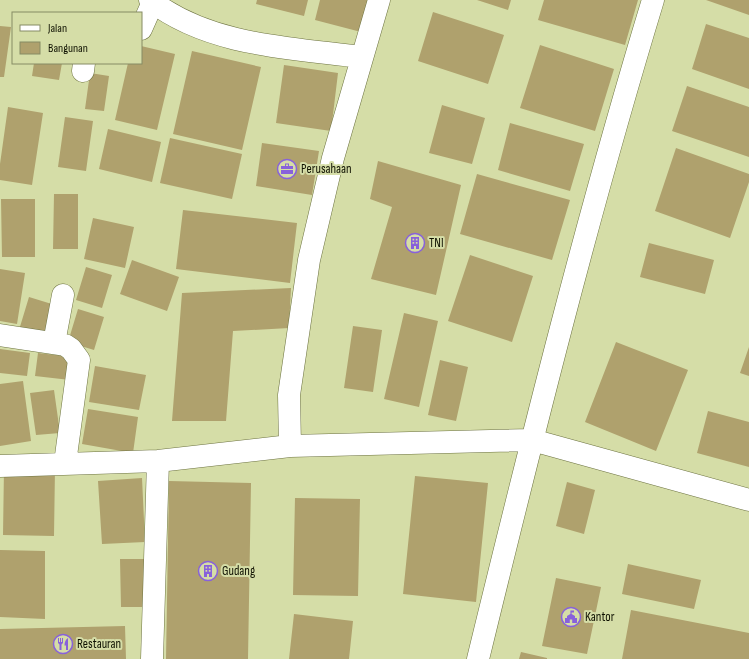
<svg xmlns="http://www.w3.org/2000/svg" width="749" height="659" viewBox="0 0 749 659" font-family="'Sofia Sans Condensed',sans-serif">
<rect width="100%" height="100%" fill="#d5dda7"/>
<path fill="#afa16d" d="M 257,0 L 308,0 L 304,16 L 256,4 Z
M 320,0 L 369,0 L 361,32 L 315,20 Z
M 477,0 L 511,0 L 508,10 Z
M 544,0 L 638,0 L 625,45 L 538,20 Z
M 706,0 L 749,0 L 749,15 Z
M 433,12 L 504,35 L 488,84 L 418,61 Z
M 706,24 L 749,38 L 749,89 L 692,69 Z
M 0,26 L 11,27 L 4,77 L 0,77 Z
M 540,45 L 614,69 L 595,131 L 520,108 Z
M 141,46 L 175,54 L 157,130 L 115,120 L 128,63 L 141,63 Z
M 192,51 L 261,67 L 242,150 L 173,134 Z
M 34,63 L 62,63 L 59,80 L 32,76 Z
M 284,65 L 338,73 L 331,131 L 276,123 Z
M 90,73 L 109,76 L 104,111 L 85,109 Z
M 687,86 L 749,107 L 749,157 L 672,131 Z
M 442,105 L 485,118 L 472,164 L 429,153 Z
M 8,107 L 43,113 L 32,185 L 0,180 L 0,164 Z
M 65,117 L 93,121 L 86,171 L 58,167 Z
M 510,123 L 584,144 L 570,191 L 498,170 Z
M 108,129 L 161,142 L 152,182 L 99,169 Z
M 170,138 L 242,154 L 232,199 L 160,183 Z
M 262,143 L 319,151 L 312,195 L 256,186 Z
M 676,148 L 749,174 L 749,182 L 730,238 L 655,211 Z
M 378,161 L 461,185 L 436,295 L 371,279 L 392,207 L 370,199 Z
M 477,174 L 570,200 L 552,260 L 460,234 Z
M 54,194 L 78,194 L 78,249 L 53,249 Z
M 1,199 L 35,199 L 35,257 L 2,257 Z
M 183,210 L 297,223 L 290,283 L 176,269 Z
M 93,218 L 134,227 L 125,268 L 84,259 Z
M 649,243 L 714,260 L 705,294 L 640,277 Z
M 470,255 L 533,276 L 512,342 L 448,321 Z
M 132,260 L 179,277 L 167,311 L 120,294 Z
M 86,267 L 112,275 L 102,308 L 76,300 Z
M 0,269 L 25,273 L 17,324 L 0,321 Z
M 291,288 L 289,328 L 233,331 L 226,421 L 172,421 L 182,293 Z
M 29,297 L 55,305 L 45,338 L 19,330 Z
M 78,309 L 104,317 L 94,350 L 68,342 Z
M 404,313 L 438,321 L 419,407 L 384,399 Z
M 353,326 L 382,330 L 373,392 L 344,388 Z
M 616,342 L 688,370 L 656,451 L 585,422 Z
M 749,347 L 749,376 L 740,373 Z
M 0,349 L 30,353 L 27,376 L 0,373 Z
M 38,353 L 73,357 L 70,380 L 35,376 Z
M 440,360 L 468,367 L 456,421 L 428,415 Z
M 95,366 L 146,375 L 139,410 L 89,402 Z
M 23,381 L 31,441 L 0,446 L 0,384 Z
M 54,390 L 60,433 L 36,435 L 30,393 Z
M 88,409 L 138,417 L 133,453 L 82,444 Z
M 708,411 L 749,422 L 749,467 L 697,453 Z
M 4,468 L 55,468 L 54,536 L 3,535 Z
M 415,476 L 488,483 L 476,602 L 403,594 Z
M 142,478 L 145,542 L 102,544 L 98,481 Z
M 169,481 L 251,483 L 248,659 L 166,659 Z
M 567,482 L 595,490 L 584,534 L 556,526 Z
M 295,498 L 360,499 L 358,596 L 293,595 Z
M 0,550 L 45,551 L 45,619 L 0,617 Z
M 120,559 L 148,559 L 148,607 L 121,607 Z
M 628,564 L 701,580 L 694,609 L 622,594 Z
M 556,578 L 601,587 L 587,654 L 542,646 Z
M 631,610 L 749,633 L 749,659 L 622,659 Z
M 294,614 L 353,621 L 349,659 L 289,659 Z
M 125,626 L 126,659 L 0,659 L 0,629 Z
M 521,652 L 547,658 L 547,659 L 519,659 Z"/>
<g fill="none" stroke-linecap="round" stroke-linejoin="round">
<defs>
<path id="minor" d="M 150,0 C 209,46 291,48 362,57
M 141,29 L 153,2
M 83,71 L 84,63
M 0,335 L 65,345 L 71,349 L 79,360 L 65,463
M 54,343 L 63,295
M 290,446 L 289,395 L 309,260 L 333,158 L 379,0
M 0,466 L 158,461 L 290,446 L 532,440 L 749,500
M 152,659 L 158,461
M 478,659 C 532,438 587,217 653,0"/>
</defs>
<use href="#minor" stroke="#6d7341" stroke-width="23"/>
<use href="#minor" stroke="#fff" stroke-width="22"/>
</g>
<defs>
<symbol id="office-ring" viewBox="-11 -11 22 22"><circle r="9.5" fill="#d5dda7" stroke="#8861db" stroke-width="1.5"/><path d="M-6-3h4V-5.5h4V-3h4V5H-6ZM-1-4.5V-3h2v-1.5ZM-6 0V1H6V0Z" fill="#8861db"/></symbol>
<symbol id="building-ring" viewBox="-11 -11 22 22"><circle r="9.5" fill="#d5dda7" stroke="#8861db" stroke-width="1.5"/><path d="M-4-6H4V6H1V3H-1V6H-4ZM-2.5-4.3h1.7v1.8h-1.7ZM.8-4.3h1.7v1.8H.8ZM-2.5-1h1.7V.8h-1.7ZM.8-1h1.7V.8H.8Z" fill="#8861db"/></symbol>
<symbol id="civic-ring" viewBox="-11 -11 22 22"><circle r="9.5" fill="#d5dda7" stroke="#8861db" stroke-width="1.5"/><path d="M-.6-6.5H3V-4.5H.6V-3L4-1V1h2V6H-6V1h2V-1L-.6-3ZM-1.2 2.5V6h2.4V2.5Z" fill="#8861db"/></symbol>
<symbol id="restaurant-ring" viewBox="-11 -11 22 22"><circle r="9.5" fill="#d5dda7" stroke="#8861db" stroke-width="1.5"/><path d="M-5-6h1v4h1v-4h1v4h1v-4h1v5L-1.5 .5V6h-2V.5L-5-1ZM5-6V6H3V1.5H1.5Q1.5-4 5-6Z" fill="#8861db"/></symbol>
</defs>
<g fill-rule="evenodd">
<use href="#office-ring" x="276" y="158" width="22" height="22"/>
<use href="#building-ring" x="404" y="232" width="22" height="22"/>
<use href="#building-ring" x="197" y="560" width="22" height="22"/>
<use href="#civic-ring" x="560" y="606" width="22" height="22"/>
<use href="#restaurant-ring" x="52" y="633" width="22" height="22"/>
</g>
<g text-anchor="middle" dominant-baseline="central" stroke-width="4" stroke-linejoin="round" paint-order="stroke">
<g font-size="13" fill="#0f1101" stroke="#d5dda7" text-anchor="start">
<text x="301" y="169">Perusahaan</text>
<text x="429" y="243">TNI</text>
<text x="222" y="571">Gudang</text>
<text x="585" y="617">Kantor</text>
<text x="77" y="644">Restauran</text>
</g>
</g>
<rect x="12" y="12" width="130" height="52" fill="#d5dda7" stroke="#868b65"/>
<rect x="20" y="25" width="20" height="6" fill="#ffffff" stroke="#868b65"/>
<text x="48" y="32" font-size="12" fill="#0f1101">Jalan</text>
<rect x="20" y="42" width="20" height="12" fill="#afa16d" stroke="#868b65"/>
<text x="48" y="52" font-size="12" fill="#0f1101">Bangunan</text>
</svg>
